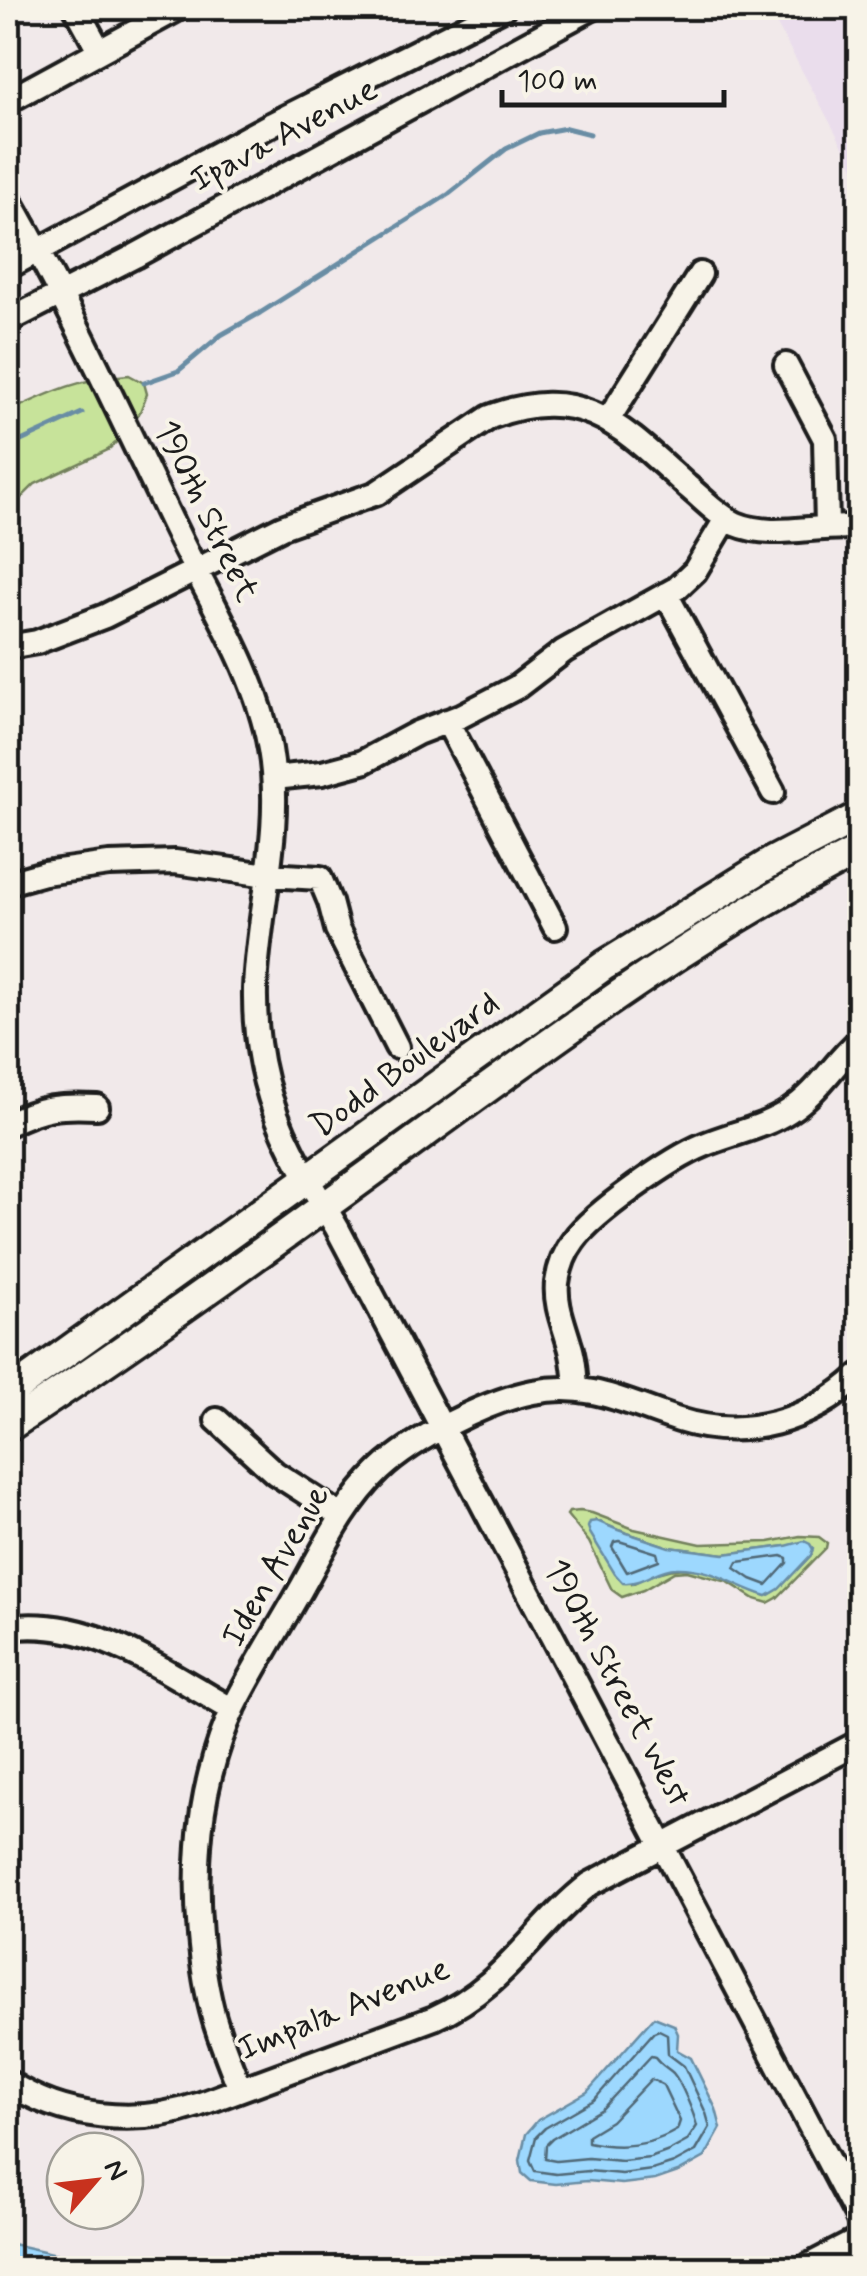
<svg xmlns="http://www.w3.org/2000/svg" width="867" height="2276" viewBox="0 0 867 2276" font-family="Mynerve,sans-serif">
<rect width="100%" height="100%" fill="#f1e9ea"/>
<filter id="ink" filterUnits="userSpaceOnUse"><feTurbulence type="fractalNoise" baseFrequency=".01" numOctaves="2"/><feDisplacementMap in="SourceGraphic" scale="20" xChannelSelector="R" yChannelSelector="G"/><feConvolveMatrix kernelMatrix="1 2 1 2 8 2 1 2 1" color-interpolation-filters="sRGB"/></filter>
<g filter="url(#ink)">
<path fill="#eaddec" d="M 768,8 L 859,8 L 859,176 Z"/>
<path fill="#c7e39a" stroke="#72805b" stroke-width="2.5" fill-rule="evenodd" d="M 129,375 L 144,383 L 147,394 L 140,412 L 126,433 L 108,450 L 35,484 L 8,511 L 8,412 C 51,392 80,378 129,375 Z
M 580,1511 L 592,1513 L 634,1529 L 701,1544 L 769,1542 L 800,1536 L 819,1537 L 827,1543 L 826,1548 L 777,1598 L 768,1603 L 755,1599 L 728,1582 L 687,1571 L 674,1572 L 643,1590 L 622,1597 L 612,1590 L 589,1542 L 567,1515 L 569,1512 ZM 597,1521 L 618,1530 L 669,1547 L 724,1554 L 786,1546 L 811,1555 L 778,1589 L 767,1596 C 754,1592 743,1586 731,1580 C 695,1563 666,1565 632,1584 Z"/>
<path fill="#9dd8fe" stroke="#698da4" stroke-width="2.5" d="M 597,1521 L 618,1530 L 669,1547 L 724,1554 L 786,1546 L 804,1541 L 810,1544 L 813,1549 L 811,1555 L 779,1589 L 767,1596 C 735,1587 713,1567 676,1568 C 657,1568 642,1585 623,1583 L 615,1574 L 590,1533 L 588,1527 L 590,1522 Z
M 654,2017 L 674,2025 L 678,2034 L 677,2050 L 691,2058 L 716,2109 L 721,2128 L 705,2157 L 678,2172 L 655,2180 L 622,2184 L 587,2181 L 556,2184 L 531,2181 L 522,2173 L 520,2160 L 526,2134 L 538,2120 L 587,2092 Z
M 8,2243 L 114,2267 L 115,2268 L 8,2268 Z"/>
<g fill="none" stroke-linecap="round" stroke-linejoin="round">
<path stroke="#506776" stroke-width="2.5" d="M 619,1541 L 657,1553 L 659,1560 L 627,1572 L 612,1547 L 614,1542 Z
M 782,1556 L 787,1558 L 787,1563 L 767,1585 L 751,1579 L 735,1568 L 738,1562 Z
M 659,2030 L 667,2034 L 668,2054 L 684,2066 L 706,2113 L 710,2127 L 696,2151 L 674,2163 L 652,2170 L 622,2174 L 588,2171 L 556,2174 L 535,2171 L 530,2160 L 536,2137 L 545,2128 L 594,2100 L 654,2032 Z
M 651,2056 L 655,2057 C 661,2065 666,2067 673,2073 C 681,2082 694,2114 697,2126 L 687,2141 L 669,2151 L 650,2158 L 622,2161 L 588,2158 L 556,2161 L 545,2159 L 546,2145 L 552,2139 L 602,2109 Z
M 651,2079 L 663,2085 L 680,2121 L 677,2130 C 650,2146 619,2149 588,2142 L 588,2135 L 611,2121 Z"/>
<path stroke="#698da4" stroke-width="5" d="M 144,383 L 178,371 L 221,335 L 260,313 L 449,194 L 506,149 L 539,133 L 566,128 L 590,134
M 8,447 L 82,413"/>
<defs>
<path id="minor" d="M 76,8 L 99,50
M 8,101 L 179,8
M 8,197 C 72,309 125,426 181,541 C 214,608 257,675 270,749 C 284,829 258,909 255,989 C 254,1046 266,1100 292,1150 C 305,1177 322,1202 337,1228 L 860,2221
M 8,267 L 272,124 L 503,8
M 8,321 L 135,256 L 592,8
M 786,365 L 825,439 L 827,527
M 608,420 L 700,274
M 666,594 L 773,792
M 8,647 L 37,642 L 105,616 L 282,527 L 377,493 L 490,417 C 583,382 623,428 687,486 C 703,499 717,515 736,524 C 774,540 819,523 860,528
M 447,721 L 555,927
M 274,778 L 322,773 L 363,762 L 417,733 L 461,716 L 517,687 L 564,651 L 677,588 L 695,571 L 726,519
M 8,883 L 44,873 L 109,864 L 175,862 L 268,875 L 320,878 L 330,902 L 337,929 L 397,1047
M 8,1124 C 40,1107 60,1105 97,1107
M 576,1388 C 575,1373 574,1357 569,1343 C 563,1322 555,1304 557,1283 C 559,1268 565,1252 574,1240 C 593,1213 672,1158 704,1145 C 733,1133 763,1128 789,1111 C 820,1091 834,1062 860,1040
M 217,1420 L 275,1473 L 342,1516
M 8,1628 C 92,1616 163,1671 233,1710
M 8,2082 C 63,2119 136,2126 198,2105 L 434,2018 C 506,1986 532,1929 590,1884 L 860,1742
M 240,2089 C 231,2066 221,2042 214,2018 C 200,1969 195,1897 199,1846 C 202,1800 214,1749 234,1707 C 254,1667 279,1628 301,1589 C 324,1548 345,1503 380,1470 C 414,1438 487,1401 533,1392 C 591,1381 626,1403 679,1420 C 744,1441 811,1421 860,1375
M 804,2268 L 860,2239"/>
<path id="major" d="M 8,1394 L 605,965 L 773,861 L 860,816
M 8,1427 C 153,1332 294,1229 435,1126 C 571,1027 708,926 860,850"/>
</defs>
<use href="#minor" stroke="#1c1c1c" stroke-width="30"/>
<use href="#major" stroke="#1c1c1c" stroke-width="35"/>
<use href="#minor" stroke="#f7f3e8" stroke-width="22"/>
<use href="#major" stroke="#f7f3e8" stroke-width="28"/>
</g>
</g>
<g text-anchor="middle" dominant-baseline="central" stroke-width="8" stroke-linejoin="round" paint-order="stroke">
<g font-size="35" fill="#1c1c1c" stroke="#f7f3e8">
<text transform="translate(284 135) rotate(-28)">Ipava Avenue</text>
<text transform="translate(206 511) rotate(64)">190th Street</text>
<text transform="translate(405 1065) rotate(-36)">Dodd Boulevard</text>
<text transform="translate(276 1566) rotate(-60)">Iden Avenue</text>
<text transform="translate(617 1683) rotate(62)">190th Street West</text>
<text transform="translate(344 2009) rotate(-22)">Impala Avenue</text>
</g>
</g>
<rect width="867" height="2276" fill="none" stroke="#f7f3e8" stroke-width="40"/>
<rect x="20" y="20" width="827" height="2236" fill="none" stroke="#1c1c1c" stroke-width="4" filter="url(#ink)"/>
<g transform="translate(95 2181) rotate(62)"><circle r="48" fill="#f7f3e8" stroke="#9f9d96" stroke-width="2.5"/>
<path d="M0-8L18 38L0 25L-18 38Z" fill="#c8321e"/>
<text y="-15" font-size="28" font-weight="bold" text-anchor="middle" fill="#1c1c1c">N</text>
</g>
<path d="M502 90v15h222v-15" fill="none" stroke="#1c1c1c" stroke-width="5"/>
<text x="517" y="90" font-size="30" fill="#1c1c1c" stroke="#f7f3e8" stroke-width="8" paint-order="stroke">100 m</text>
</svg>
